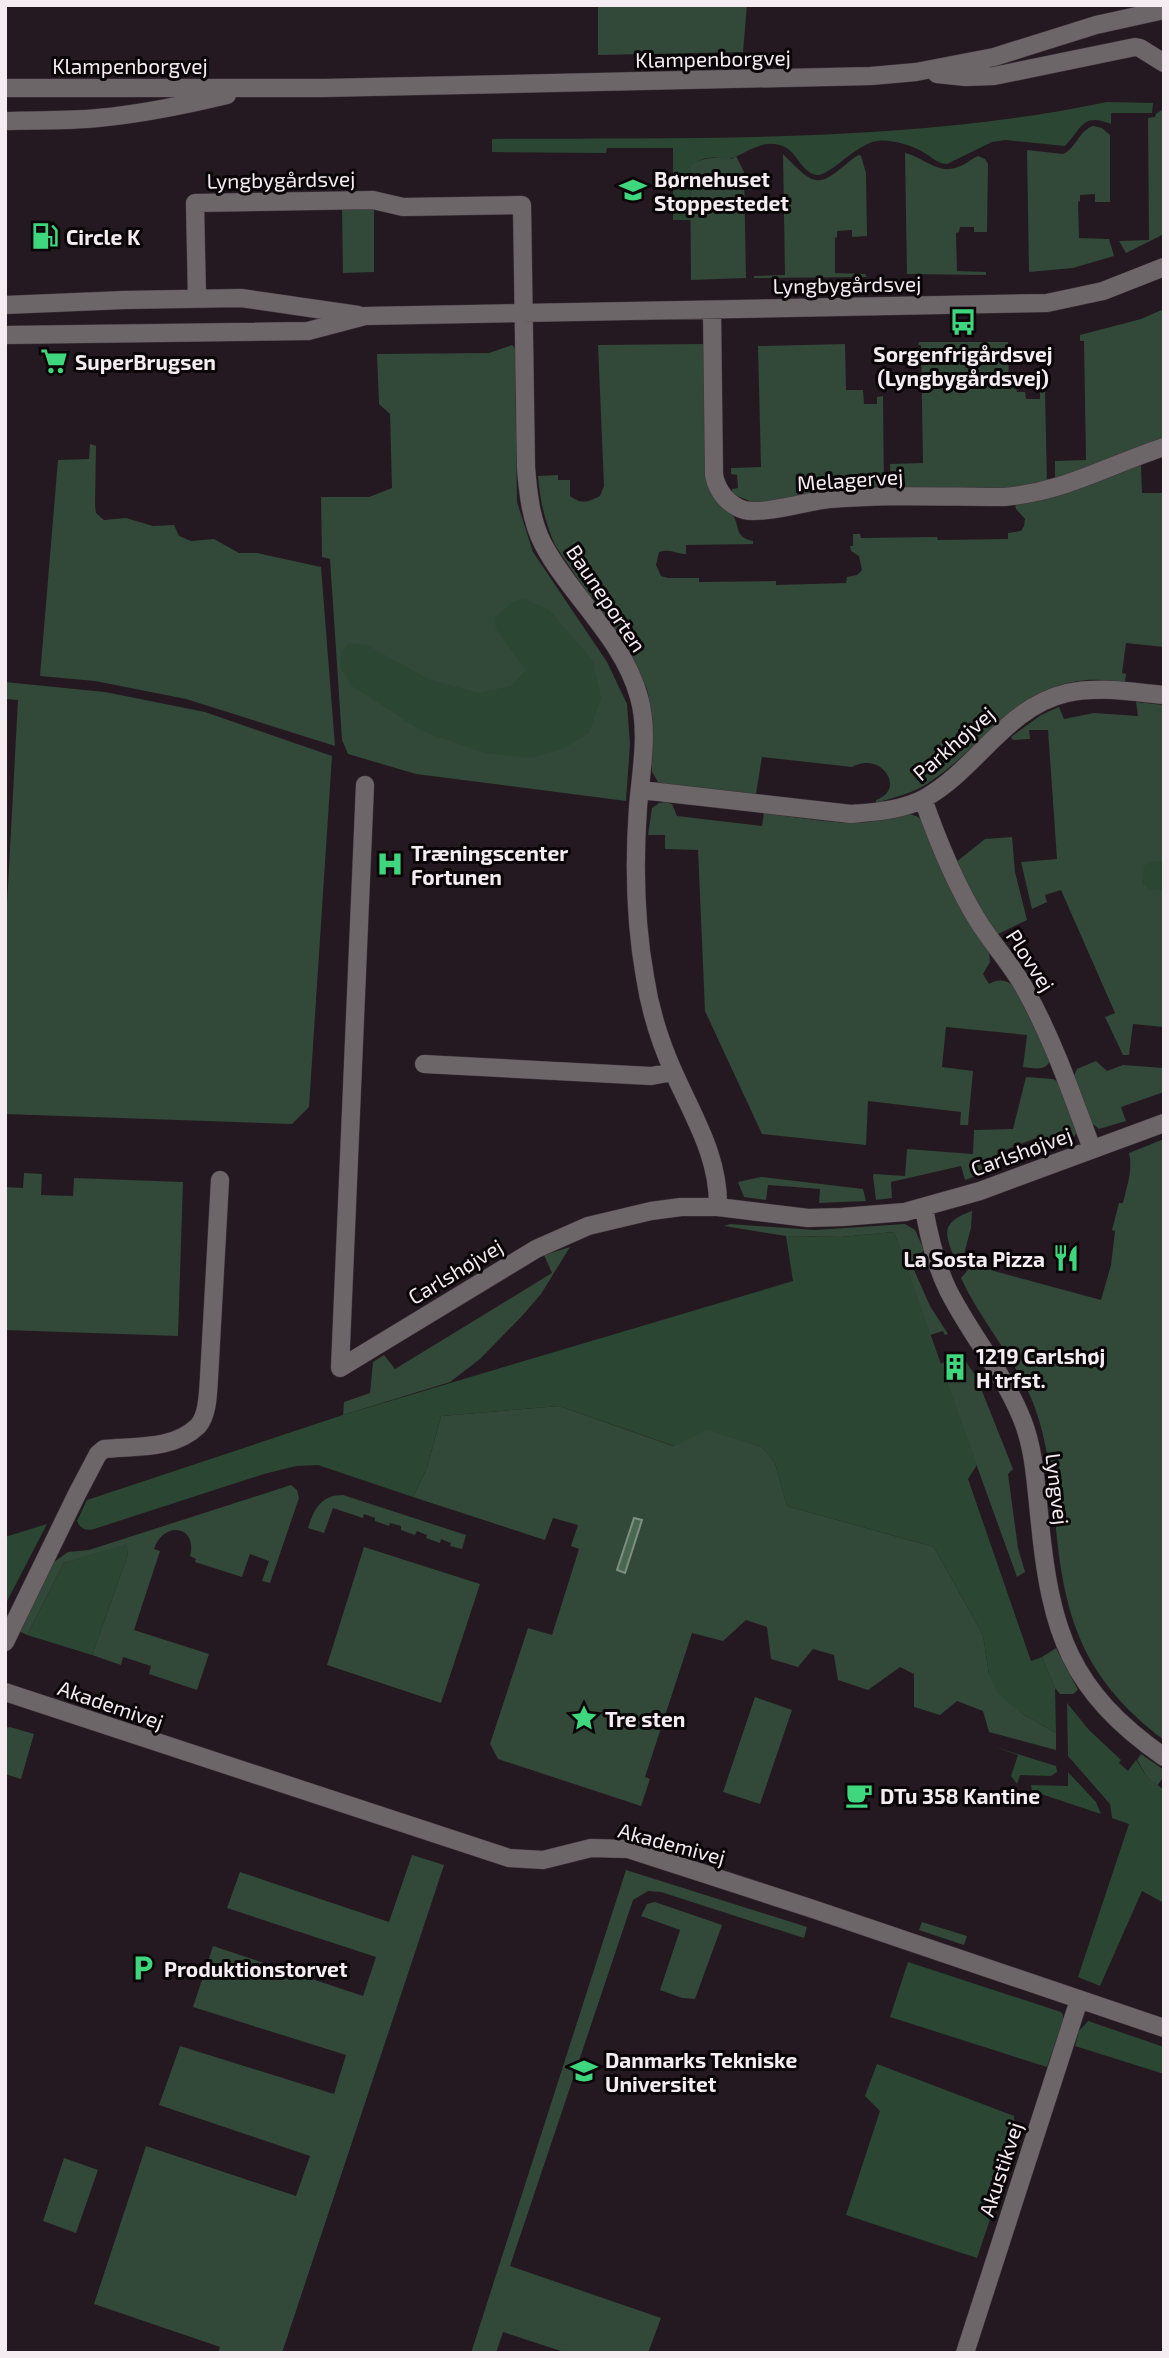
<svg xmlns="http://www.w3.org/2000/svg" width="1169" height="2358" viewBox="0 0 1169 2358" font-family="'Exo 2',sans-serif">
<rect width="100%" height="100%" fill="#241920"/>
<path fill="#324838" d="M 598,5 L 747,5 L 743,52 L 598,55 Z
M 1163,109 L 1164,234 L 1126,253 L 1119,241 L 1149,240 L 1148,118 L 1155,117 L 1156,114 Z
M 1093,126 L 1102,128 L 1110,135 L 1110,202 L 1095,202 L 1095,194 L 1080,195 L 1080,201 L 1078,202 L 1079,238 L 1109,239 L 1114,256 L 1073,268 L 1029,272 L 1027,150 L 1063,154 C 1077,148 1078,131 1093,126 Z
M 905,153 C 924,157 937,175 958,167 C 965,165 971,159 978,156 L 985,159 L 988,164 L 987,232 L 974,232 L 974,227 L 960,227 L 959,232 L 956,233 L 957,271 L 986,272 L 986,275 L 907,274 Z
M 783,154 C 818,190 818,187 855,157 L 859,155 L 861,156 L 866,173 L 867,236 L 852,237 L 852,230 L 837,231 L 837,237 L 835,238 L 835,273 L 865,274 L 867,277 L 754,278 L 754,276 L 785,275 Z
M 736,156 L 744,172 L 746,278 L 691,280 L 690,165 C 702,157 717,157 732,159 Z
M 342,209 L 374,209 L 374,272 L 343,273 Z
M 1164,309 L 1164,438 L 1055,480 L 1055,461 L 1086,460 L 1084,341 L 1080,341 L 1080,335 L 1141,319 Z
M 919,342 L 1008,342 L 1009,386 L 1016,386 L 1017,392 L 1025,392 L 1026,399 L 1040,399 L 1040,392 L 1045,392 L 1047,484 L 1011,488 L 891,491 L 890,464 L 923,463 L 921,345 L 918,345 Z
M 703,344 L 717,500 C 722,505 731,511 734,517 C 740,529 735,537 753,541 L 753,544 L 686,545 L 686,554 C 676,554 670,548 659,552 L 656,565 L 661,576 L 668,578 L 699,578 L 699,582 L 776,581 L 776,585 L 846,583 L 847,577 L 857,575 L 862,570 L 859,556 L 851,551 L 850,546 L 853,546 L 853,534 L 860,534 L 861,538 L 937,537 L 938,540 L 1008,539 L 1008,533 L 1021,531 L 1024,526 L 1025,519 L 1016,509 L 1015,503 C 1063,497 1097,483 1141,464 L 1142,493 L 1163,493 L 1164,470 L 1164,647 L 1126,643 L 1122,673 L 1126,674 L 1125,682 C 1113,681 1100,679 1087,680 C 1018,685 984,746 931,781 C 915,793 895,797 876,803 L 876,800 C 907,789 881,751 852,767 L 762,757 L 756,794 L 669,785 L 658,782 L 652,772 L 652,714 L 647,689 L 633,661 L 555,545 C 545,522 540,501 538,476 L 558,475 L 558,480 L 570,480 L 570,496 C 582,505 588,502 600,496 L 604,486 L 598,345 Z
M 845,344 L 846,390 L 863,390 L 864,404 L 877,404 L 877,397 L 883,396 L 884,490 L 755,503 L 732,494 L 732,489 L 738,488 L 737,475 L 731,474 L 731,468 L 761,467 L 758,346 Z
M 512,345 L 515,348 L 517,502 L 533,552 L 607,662 L 627,704 L 630,744 L 626,801 L 416,774 L 348,754 L 342,740 L 330,559 L 322,557 L 321,497 L 369,497 L 392,488 L 390,414 L 379,404 L 377,354 L 489,353 Z
M 90,444 L 96,446 L 95,506 L 96,513 L 104,520 L 126,518 L 153,526 L 174,525 L 179,536 L 191,541 L 214,539 L 239,553 L 257,553 L 321,567 L 335,746 L 186,699 L 95,681 L 40,676 L 58,460 L 89,459 Z
M 5,682 L 105,692 L 205,712 L 332,756 L 309,1107 L 292,1124 L 5,1114 L 5,942 L 18,700 L 5,699 Z
M 1136,702 L 1164,705 L 1164,1027 L 1133,1024 L 1129,1055 L 1123,1055 L 1105,1017 L 1115,1013 L 1061,890 L 1045,895 L 1047,902 L 1032,909 L 1021,862 L 1057,859 L 1048,730 L 1029,730 L 1030,739 L 1013,740 L 1011,737 L 1041,715 L 1059,707 L 1064,719 L 1094,713 L 1138,716 Z
M 665,802 L 672,804 L 677,816 L 762,826 L 764,813 C 798,817 834,825 868,822 C 885,820 911,805 923,822 L 948,885 L 989,950 L 990,962 L 983,974 L 989,984 C 996,980 1003,979 1011,984 C 1028,996 1042,1040 1050,1060 C 1046,1072 1034,1068 1023,1067 L 1027,1035 L 946,1027 L 942,1067 L 973,1071 L 968,1125 L 960,1125 L 961,1112 L 868,1101 L 866,1145 L 762,1134 L 705,1011 L 698,850 L 665,849 L 665,835 L 648,835 L 652,808 L 659,803 Z
M 1012,837 L 1015,872 L 1027,920 L 996,935 L 963,881 L 955,863 L 985,839 Z
M 1096,1061 L 1107,1071 L 1123,1065 L 1164,1068 L 1164,1092 L 1121,1107 L 1126,1121 L 1099,1129 L 1089,1121 L 1074,1076 L 1077,1069 Z
M 1026,1077 L 1053,1079 L 1060,1083 L 1076,1128 L 1076,1134 L 1070,1142 L 1045,1150 L 1039,1137 L 997,1153 L 1001,1167 L 965,1180 L 961,1166 L 891,1182 L 892,1198 L 876,1200 L 873,1176 L 874,1174 L 905,1176 L 907,1149 L 973,1154 L 974,1130 L 1013,1129 Z
M 1164,1139 L 1164,1740 C 1086,1681 1065,1623 1056,1529 C 1052,1487 1049,1447 1035,1408 C 1018,1361 982,1324 961,1278 L 972,1265 L 1101,1300 L 1111,1265 L 1115,1231 L 1112,1230 L 1119,1203 L 1123,1203 C 1127,1185 1133,1171 1129,1153 Z
M 24,1173 L 42,1174 L 41,1195 L 73,1196 L 74,1178 L 183,1182 L 178,1336 L 5,1330 L 5,1187 L 23,1188 Z
M 761,1177 L 863,1189 L 866,1201 L 819,1203 L 820,1189 L 768,1185 L 766,1200 L 744,1197 L 738,1182 Z
M 972,1211 L 971,1228 L 961,1265 L 957,1266 C 947,1236 936,1224 972,1211 Z
M 730,1224 L 815,1230 L 905,1224 L 915,1230 L 924,1250 L 911,1263 L 930,1306 L 948,1334 L 945,1335 L 943,1331 L 930,1335 L 894,1232 L 841,1237 L 786,1236 L 724,1226 Z
M 570,1247 L 541,1294 L 522,1316 L 480,1359 L 450,1382 L 343,1415 L 344,1402 L 370,1393 L 373,1362 L 384,1355 L 395,1369 L 552,1273 L 544,1255 Z
M 961,1355 L 976,1376 L 1013,1469 L 1008,1474 L 1018,1548 L 1025,1572 L 1017,1577 L 940,1364 L 947,1361 L 953,1376 L 962,1374 L 956,1358 Z
M 559,1406 L 673,1446 L 707,1429 L 762,1447 L 775,1463 L 787,1506 L 934,1547 L 983,1635 L 989,1674 L 1021,1713 L 1056,1733 L 1056,1750 L 989,1732 L 983,1711 L 957,1701 L 940,1715 L 914,1707 L 914,1674 L 900,1667 L 868,1690 L 838,1680 L 834,1655 L 813,1649 L 798,1667 L 771,1659 L 767,1627 L 746,1620 L 723,1641 L 692,1633 L 645,1777 L 650,1779 L 641,1806 L 498,1759 L 490,1744 L 528,1628 L 552,1635 L 579,1549 L 571,1546 L 578,1525 L 553,1518 L 545,1540 L 413,1497 L 427,1468 L 441,1416 Z
M 291,1485 L 297,1490 L 299,1498 L 270,1583 L 262,1581 L 269,1561 L 250,1554 L 242,1577 L 195,1562 L 196,1559 L 190,1556 C 198,1526 164,1520 154,1549 L 160,1551 L 134,1630 L 209,1654 L 197,1690 L 149,1674 L 151,1666 L 123,1657 L 121,1665 L 92,1655 L 128,1554 L 126,1545 L 64,1563 L 27,1635 L 19,1631 L 54,1562 L 68,1552 L 89,1550 Z
M 343,1495 L 466,1535 L 462,1549 L 450,1546 L 451,1543 L 441,1539 L 440,1543 L 426,1538 L 427,1535 L 417,1531 L 415,1535 L 401,1530 L 401,1526 L 390,1523 L 389,1526 L 375,1521 L 375,1518 L 364,1514 L 363,1518 L 333,1508 L 324,1533 L 308,1528 C 314,1509 321,1495 343,1495 Z
M 364,1547 L 480,1584 L 441,1703 L 327,1665 Z
M 1056,1648 L 1078,1690 L 1073,1694 L 1060,1694 L 1055,1688 L 1042,1657 Z
M 755,1697 L 792,1710 L 760,1804 L 723,1792 Z
M 10,1727 L 34,1734 L 21,1779 L 5,1774 L 5,1728 Z
M 1141,1754 L 1164,1770 L 1164,1776 L 1157,1786 L 1147,1777 L 1137,1760 Z
M 412,1855 L 444,1865 L 282,2353 L 218,2353 L 220,2347 L 94,2304 L 146,2146 L 296,2196 L 310,2156 L 159,2105 L 180,2046 L 334,2094 L 346,2055 L 193,2007 L 213,1946 L 363,1996 L 376,1957 L 227,1908 L 240,1872 L 389,1922 Z
M 626,1870 L 807,1927 L 804,1938 L 661,1892 L 648,1891 L 633,1900 L 510,2266 L 661,2318 L 648,2353 L 567,2353 L 503,2332 L 496,2353 L 471,2353 Z
M 655,1902 L 722,1925 L 695,1999 L 682,1998 L 660,1990 L 680,1930 L 641,1916 L 647,1904 Z
M 922,1922 L 967,1936 L 964,1945 L 919,1930 Z
M 64,2158 L 98,2170 L 76,2233 L 43,2221 Z"/>
<path fill="#2b4733" d="M 1107,102 L 1153,103 L 1152,113 L 1111,113 L 1111,124 C 1082,112 1081,130 1065,146 L 1005,140 L 992,142 L 947,164 C 936,163 932,157 923,152 C 911,145 890,139 877,141 C 856,144 830,176 817,175 C 802,173 798,154 785,147 C 764,137 749,152 730,159 C 723,162 727,159 720,158 C 710,156 698,159 690,166 L 691,220 L 673,220 L 673,148 L 607,148 L 606,153 L 492,152 L 492,139 C 696,137 907,144 1107,102 Z
M 525,599 L 549,610 L 593,661 L 601,698 L 589,733 L 562,749 L 530,758 L 485,753 L 422,731 L 352,686 L 340,667 L 341,653 L 348,643 L 367,645 L 428,679 L 478,693 L 511,686 L 526,670 L 496,629 L 494,618 L 514,601 Z
M 1157,861 L 1164,863 L 1164,890 L 1150,889 L 1142,884 L 1144,866 L 1150,862 Z
M 894,1232 L 977,1465 L 968,1479 L 1031,1661 L 1042,1657 L 1055,1688 L 1056,1733 L 1021,1713 L 998,1694 L 989,1674 L 983,1635 L 934,1547 L 787,1506 L 775,1463 L 762,1447 L 707,1430 L 674,1446 L 559,1406 L 441,1416 L 427,1468 L 413,1497 L 318,1465 L 296,1466 L 264,1474 L 94,1529 C 86,1531 80,1529 77,1521 L 87,1500 L 343,1415 L 793,1281 L 786,1236 L 841,1237 Z
M 47,1524 L 5,1605 L 5,1537 Z
M 126,1544 L 128,1554 L 92,1655 L 27,1635 L 64,1563 Z
M 1067,1703 L 1089,1730 L 1121,1760 L 1119,1763 L 1128,1771 L 1136,1760 L 1147,1777 L 1164,1790 L 1164,1903 L 1142,1891 L 1100,1986 L 1078,1977 L 1129,1824 L 1112,1818 L 1110,1804 L 1068,1756 Z
M 992,1746 L 1056,1766 L 1057,1772 L 1051,1776 L 1020,1775 L 1017,1784 L 1011,1776 L 1018,1755 Z
M 1068,1772 L 1096,1802 L 1101,1814 L 1032,1791 L 1031,1785 L 1068,1786 Z
M 908,1962 L 1061,2012 L 1063,2015 L 1063,2020 L 1047,2067 L 890,2017 Z
M 1088,2021 L 1164,2047 L 1164,2074 L 1075,2046 L 1079,2031 Z
M 877,2064 L 1014,2116 L 1016,2142 L 977,2258 L 846,2215 L 880,2111 L 865,2096 Z"/>
<path fill="#4a6752" stroke="#7d8f81" stroke-width="2" d="M 634,1518 L 642,1520 L 625,1573 L 617,1570 Z"/>
<g fill="none" stroke-linecap="round" stroke-linejoin="round">
<defs>
<path id="minor" d="M 197,298 L 195,203 L 373,200 L 403,207 L 522,205 L 526,467 C 528,493 531,521 543,544 C 571,597 623,638 639,697 C 649,732 641,771 638,807 C 634,863 635,921 645,977 C 650,1010 660,1042 674,1073 C 694,1118 719,1157 718,1207
M 5,305 L 124,300 L 241,298 L 358,315
M 712,310 L 714,475 C 717,491 728,505 744,510 C 763,515 808,501 830,499 C 888,494 946,497 1004,497 C 1067,491 1106,466 1164,447
M 5,335 L 308,331 L 365,316 L 1047,303 L 1103,291 L 1164,267
M 365,785 L 340,1368 L 536,1249 L 588,1226 L 651,1211 L 681,1207 L 718,1207 L 808,1218 L 842,1217 L 905,1212 L 980,1191 L 1164,1123
M 641,790 L 851,814 C 875,812 904,810 925,798 C 977,769 1006,707 1067,693 C 1098,686 1132,692 1164,695
M 923,799 C 938,842 954,882 978,921 C 993,945 1013,966 1026,991 C 1054,1042 1072,1095 1092,1149
M 424,1064 L 651,1076 L 673,1072
M 924,1208 C 929,1237 935,1263 948,1290 C 970,1334 1003,1372 1022,1419 C 1035,1451 1036,1488 1040,1523 C 1051,1633 1070,1691 1164,1757
M 5,1642 L 77,1494 L 98,1454 L 104,1449 C 134,1446 174,1450 198,1426 C 208,1415 208,1392 209,1378 L 220,1180
M 5,1692 L 509,1858 L 543,1860 L 591,1848 L 628,1849 L 813,1909 L 1164,2028
M 965,2353 L 1079,2000"/>
<path id="tertiary" d="M 937,74 L 966,77 L 994,76 L 1135,47 L 1140,48 L 1164,63
M 5,88 L 324,88 L 871,76 L 916,72 L 994,57 L 1096,25 L 1164,10
M 5,121 C 36,120 68,121 98,118 C 142,114 185,105 227,95"/>
</defs>
<use href="#minor" stroke="#41373d" stroke-width="19"/>
<use href="#tertiary" stroke="#41373d" stroke-width="19"/>
<use href="#minor" stroke="#6c6669" stroke-width="18"/>
<use href="#tertiary" stroke="#6c6669" stroke-width="18"/>
</g>
<defs>
<symbol id="school-bare" viewBox="-9 -9 18 18"><path d="M0-5L7-2L0 1L-7-2ZM-4 1L0 2.5L4 1V4Q0 6-4 4Z" fill="#3fd77d" stroke="#0a0608" stroke-width="2.5" paint-order="stroke"/></symbol>
<symbol id="fuel-bare" viewBox="-9 -9 18 18"><path d="M-5.5-6h7V0h2V4h1.3V-2.5L3-4.5l.8-.8L6-3V5H2.5V1h-1V6h-7ZM-4.2-4.7v3.2H.2V-4.7Z" fill="#3fd77d" stroke="#0a0608" stroke-width="2.5" paint-order="stroke"/></symbol>
<symbol id="bus-bare" viewBox="-9 -9 18 18"><path d="M-5-6H5V4H4V6H2V4H-2V6H-4V4H-5ZM-3.5-4V0h7V-4ZM-3.5 1.2v1.5H-2V1.2ZM2 1.2v1.5H3.5V1.2Z" fill="#3fd77d" stroke="#0a0608" stroke-width="2.5" paint-order="stroke"/></symbol>
<symbol id="supermarket-bare" viewBox="-9 -9 18 18"><path d="M-6-5.5h2.5l.6 2H6L4.5 2H-2.5L-4.4-4H-6ZM-1.5 3.2a1.3 1.3 0 1 0 .1 0ZM3 3.2a1.3 1.3 0 1 0 .1 0Z" fill="#3fd77d" stroke="#0a0608" stroke-width="2.5" paint-order="stroke"/></symbol>
<symbol id="hospital-bare" viewBox="-9 -9 18 18"><path d="M-5-5h3v3.5h4V-5h3V5h-3V1.5h-4V5h-3Z" fill="#3fd77d" stroke="#0a0608" stroke-width="2.5" paint-order="stroke"/></symbol>
<symbol id="restaurant-bare" viewBox="-9 -9 18 18"><path d="M-5-6h1v4h1v-4h1v4h1v-4h1v5L-1.5 .5V6h-2V.5L-5-1ZM5-6V6H3V1.5H1.5Q1.5-4 5-6Z" fill="#3fd77d" stroke="#0a0608" stroke-width="2.5" paint-order="stroke"/></symbol>
<symbol id="building-bare" viewBox="-9 -9 18 18"><path d="M-4-6H4V6H1V3H-1V6H-4ZM-2.5-4.3h1.7v1.8h-1.7ZM.8-4.3h1.7v1.8H.8ZM-2.5-1h1.7V.8h-1.7ZM.8-1h1.7V.8H.8Z" fill="#3fd77d" stroke="#0a0608" stroke-width="2.5" paint-order="stroke"/></symbol>
<symbol id="sight-bare" viewBox="-9 -9 18 18"><path d="M0-6L1.8-2.2L6-1.7L2.9 1.2L3.7 5.4L0 3.3L-3.7 5.4L-2.9 1.2L-6-1.7L-1.8-2.2Z" fill="#3fd77d" stroke="#0a0608" stroke-width="2.5" paint-order="stroke"/></symbol>
<symbol id="cafe-bare" viewBox="-9 -9 18 18"><path d="M-5.5-4.5H6V0H3Q3 3.5 0 3.5H-2.5Q-5.5 3.5-5.5 0ZM3-3.2v2h1.7v-2ZM-6 4.5H4V6H-6Z" fill="#3fd77d" stroke="#0a0608" stroke-width="2.5" paint-order="stroke"/></symbol>
<symbol id="parking-bare" viewBox="-9 -9 18 18"><path d="M-3.5-5.5H1a3.5 3.5 0 0 1 0 7H-1V5.5H-3.5ZM-1-3.4V-.6H.8a1.4 1.4 0 0 0 0-2.8Z" fill="#3fd77d" stroke="#0a0608" stroke-width="2.5" paint-order="stroke"/></symbol>
<symbol id="university-bare" viewBox="-9 -9 18 18"><path d="M0-5L7-2L0 1L-7-2ZM-4 1L0 2.5L4 1V4Q0 6-4 4Z" fill="#3fd77d" stroke="#0a0608" stroke-width="2.5" paint-order="stroke"/></symbol>
</defs>
<g fill-rule="evenodd">
<use href="#school-bare" x="614" y="171" width="38" height="38"/>
<use href="#fuel-bare" x="26" y="217" width="38" height="38"/>
<use href="#bus-bare" x="944" y="303" width="38" height="38"/>
<use href="#supermarket-bare" x="35" y="342" width="38" height="38"/>
<use href="#hospital-bare" x="371" y="845" width="38" height="38"/>
<use href="#restaurant-bare" x="1047" y="1239" width="38" height="38"/>
<use href="#building-bare" x="936" y="1348" width="38" height="38"/>
<use href="#sight-bare" x="565" y="1699" width="38" height="38"/>
<use href="#cafe-bare" x="840" y="1776" width="38" height="38"/>
<use href="#parking-bare" x="124" y="1949" width="38" height="38"/>
<use href="#university-bare" x="565" y="2052" width="38" height="38"/>
</g>
<g text-anchor="middle" dominant-baseline="central" stroke-width="6" stroke-linejoin="round" paint-order="stroke">
<g font-size="21" fill="#f4ecf0" stroke="#0a0608">
<text transform="translate(713 58) rotate(-1)">Klampenborgvej</text>
<text x="130" y="65">Klampenborgvej</text>
<text transform="translate(281 179) rotate(-1)">Lyngbygårdsvej</text>
<text transform="translate(847 284) rotate(-1)">Lyngbygårdsvej</text>
<text transform="translate(850 479) rotate(-4)">Melagervej</text>
<text transform="translate(607 598) rotate(56)">Bauneporten</text>
<text transform="translate(953 743) rotate(-41)">Parkhøjvej</text>
<text transform="translate(1031 960) rotate(57)">Plovvej</text>
<text transform="translate(1021 1151) rotate(-20)">Carlshøjvej</text>
<text transform="translate(455 1271) rotate(-31)">Carlshøjvej</text>
<text transform="translate(1058 1489) rotate(83)">Lyngvej</text>
<text transform="translate(111 1704) rotate(19)">Akademivej</text>
<text transform="translate(672 1843) rotate(15)">Akademivej</text>
<text transform="translate(1000 2169) rotate(-72)">Akustikvej</text>
</g>
<g font-size="21" font-weight="bold" fill="#f4ecf0" stroke="#0a0608" text-anchor="start">
<text x="654" y="178">Børnehuset<tspan x="654" dy="24">Stoppestedet</tspan></text>
<text x="66" y="236">Circle K</text>
<text x="963" y="353" text-anchor="middle">Sorgenfrigårdsvej<tspan x="963" dy="24">(Lyngbygårdsvej)</tspan></text>
<text x="75" y="361">SuperBrugsen</text>
<text x="411" y="852">Træningscenter<tspan x="411" dy="24">Fortunen</tspan></text>
<text x="1045" y="1258" text-anchor="end">La Sosta Pizza</text>
<text x="976" y="1355">1219 Carlshøj<tspan x="976" dy="24">H trfst.</tspan></text>
<text x="605" y="1718">Tre sten</text>
<text x="880" y="1795">DTu 358 Kantine</text>
<text x="164" y="1968">Produktionstorvet</text>
<text x="605" y="2059">Danmarks Tekniske<tspan x="605" dy="24">Universitet</tspan></text>
</g>
</g>
<rect width="1169" height="2358" fill="none" stroke="#f4ecf0" stroke-width="14"/>
</svg>
